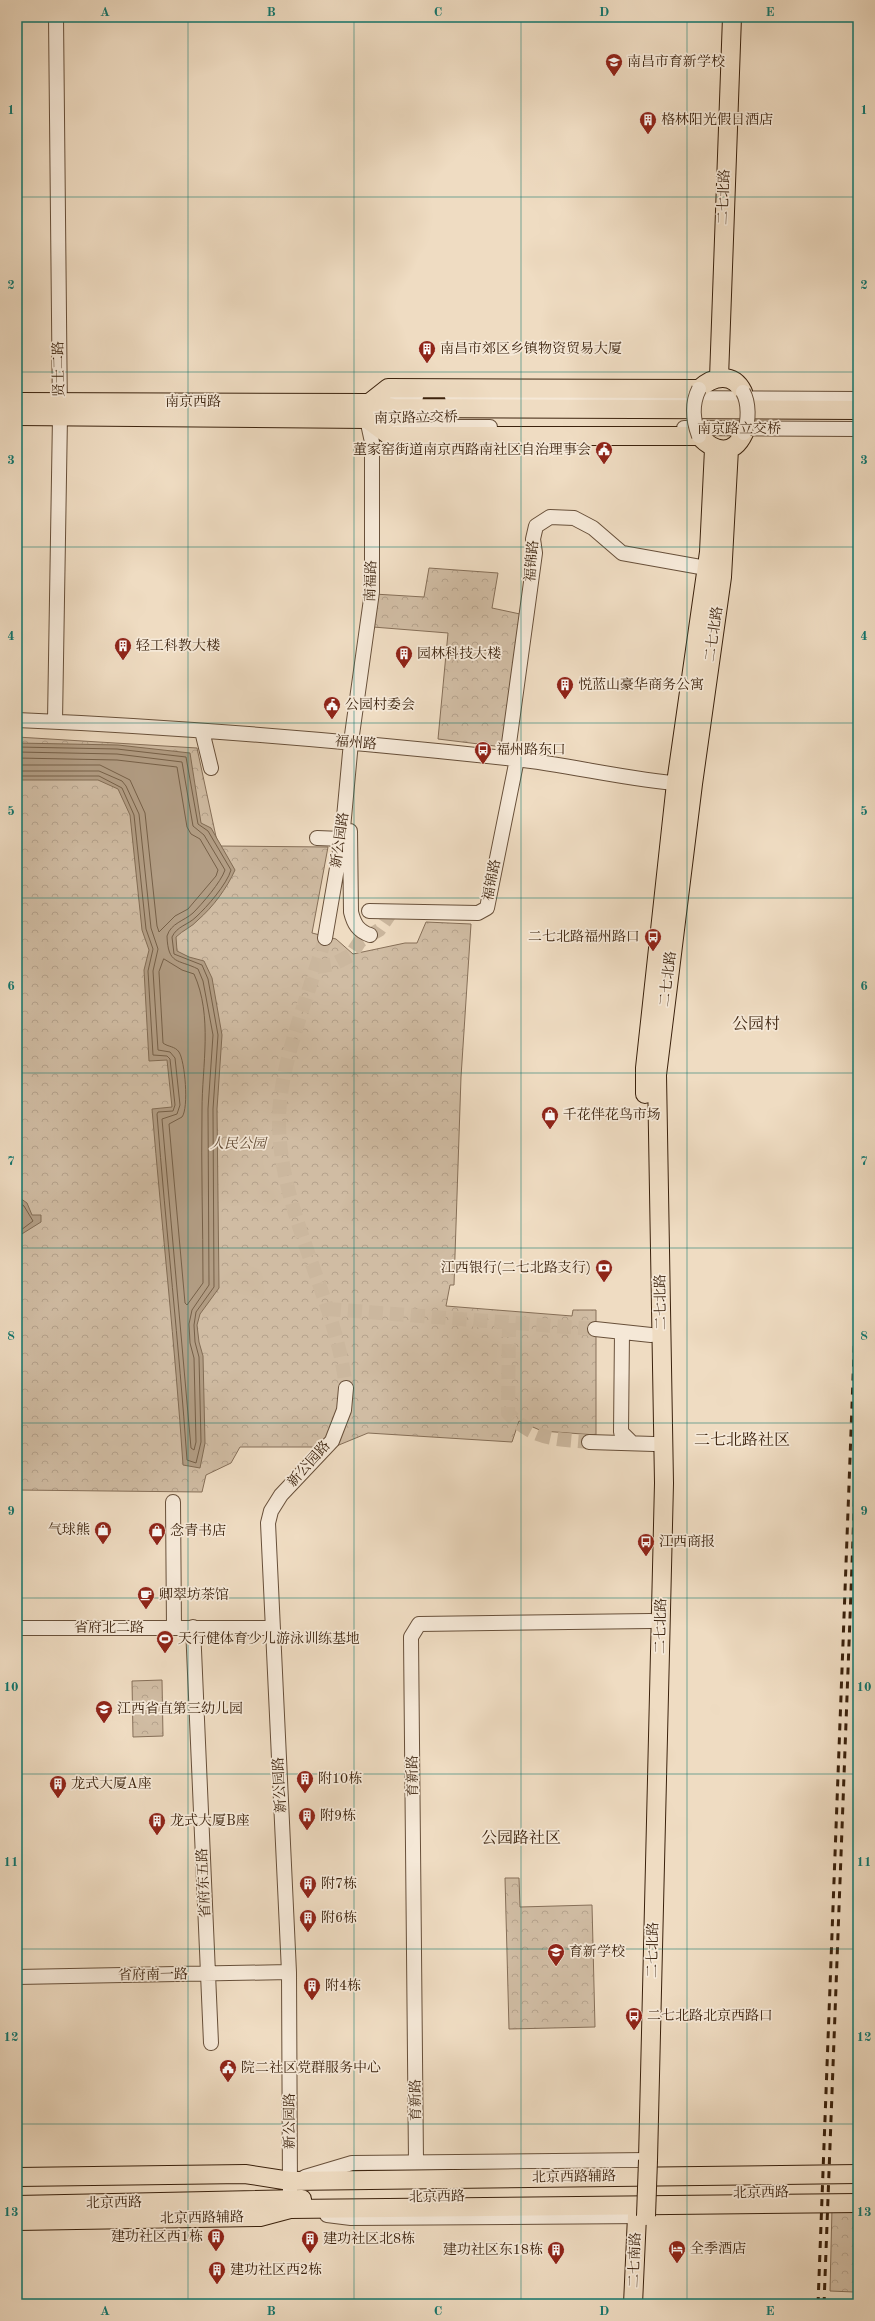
<svg xmlns="http://www.w3.org/2000/svg" width="875" height="2321" viewBox="0 0 875 2321" font-family="'Old Standard TT','Noto Serif SC',serif">
<defs>
<pattern id="park-crowns" width="20" height="18" patternUnits="userSpaceOnUse"><rect width="20" height="18" fill="#d0bca3"/><path d="M2 6a3 3 0 1 1 6 0M12 15a3 3 0 1 1 6 0" fill="none" stroke="#b4a18b"/></pattern>
</defs>
<rect width="100%" height="100%" fill="#efdcc2"/>
<filter id="stains"><feTurbulence type="fractalNoise" baseFrequency=".005" numOctaves="4"/><feColorMatrix values="0 0 0 0 .2 0 0 0 0 .09 0 0 0 0 .02 0 0 0 .5 -.17"/></filter>
<radialGradient id="worn" r=".72"><stop offset=".6" stop-color="#630" stop-opacity="0"/><stop offset="1" stop-color="#630" stop-opacity=".3"/></radialGradient>
<path fill="url(#park-crowns)" stroke="#866f58" d="M 429,568 L 498,573 L 492,608 L 520,614 L 503,747 L 438,739 L 448,633 L 373,627 L 374,594 L 424,597 Z
M 17,737 L 197,748 L 218,846 L 328,847 L 312,933 L 336,939 L 353,954 L 405,943 L 417,943 L 426,922 L 471,924 L 461,1077 L 454,1285 L 450,1285 L 446,1306 L 572,1316 L 573,1310 L 596,1310 L 596,1435 L 542,1431 L 519,1421 L 512,1442 L 368,1433 L 334,1447 L 240,1447 L 231,1463 L 206,1475 L 202,1492 L 17,1490 Z
M 162,1680 L 163,1736 L 133,1737 L 132,1681 Z
M 505,1878 L 519,1878 L 520,1907 L 592,1905 L 595,2027 L 509,2029 Z
M 832,2208 L 856,2208 L 854,2292 L 830,2291 Z"/>
<path fill="#b29d84" stroke="#826c54" d="M 17,743 L 118,745 L 190,753 L 201,823 L 211,828 L 235,870 C 227,888 213,907 198,920 C 192,927 183,930 176,937 L 177,951 L 189,957 L 204,961 L 212,978 L 222,1035 L 217,1109 L 219,1288 L 200,1314 L 197,1325 L 199,1342 L 203,1356 L 205,1443 L 200,1468 L 183,1465 C 175,1346 162,1228 152,1109 L 172,1107 L 167,1060 L 149,1061 L 144,970 L 149,950 L 142,930 L 130,815 L 118,789 L 98,780 L 17,780 Z
M 17,1196 L 27,1203 L 32,1215 L 41,1215 L 41,1222 L 17,1237 Z"/>
<g fill="none" stroke-linecap="round" stroke-linejoin="round">
<path stroke="#766048" stroke-width="1" d="M 17,747 L 117,749 L 186,757 L 198,824 L 208,831 L 231,870 C 227,884 207,907 196,917 C 188,925 177,926 172,937 L 174,954 L 202,965 L 208,979 L 218,1035 L 213,1109 L 214,1287 L 196,1312 L 194,1325 L 195,1342 L 199,1357 L 201,1442 L 196,1463 L 187,1460 C 179,1345 166,1230 157,1114 L 158,1112 L 173,1111 L 175,1105 L 170,1059 L 167,1056 L 153,1055 L 148,971 L 153,949 L 146,929 L 134,815 L 122,788 L 99,776 L 17,776
M 17,752 L 117,754 L 182,762 L 193,826 L 204,835 L 225,870 C 221,882 202,904 193,913 C 184,921 171,923 167,936 C 168,965 178,959 198,969 L 203,981 L 213,1035 L 208,1109 L 209,1285 L 192,1310 L 189,1324 L 190,1343 L 194,1358 L 196,1442 L 194,1450 L 191,1448 L 162,1119 L 177,1114 L 180,1105 L 175,1058 L 170,1052 L 158,1050 L 153,971 L 158,949 L 151,928 L 139,814 L 126,786 L 122,781 L 99,771 L 17,771
M 17,758 L 117,760 L 177,767 L 187,827 L 191,834 L 200,839 L 218,870 L 216,876 L 188,909 L 175,916 L 159,932 L 157,926 L 145,813 L 130,780 L 100,765 L 17,765
M 164,959 L 182,970 L 194,974 C 213,1016 202,1066 202,1110 C 201,1167 203,1225 203,1283 L 187,1305 L 185,1303 L 169,1124 L 182,1117 C 189,1108 185,1061 179,1052 C 175,1046 168,1047 163,1043 L 159,972 Z
M 17,1201 L 24,1206 L 33,1221 L 17,1233"/>
<path stroke="#cbb79e" stroke-width="14" stroke-dasharray="14 7" stroke-linecap="butt" d="M 325,938 C 309,996 278,1065 279,1125 C 281,1216 336,1298 346,1388
M 317,967 L 334,964 L 351,955 L 360,941 L 379,930 L 392,911
M 327,1309 L 595,1329
M 509,1323 L 508,1413 C 533,1440 555,1439 589,1442"/>
<defs>
<path id="minor" d="M 452,397 L 858,399
M 373,402 L 397,397 L 416,397
M 684,428 L 858,429
M 17,720 C 183,727 349,741 515,759 C 571,765 628,780 685,784
M 55,721 L 60,416 L 56,17
M 202,731 L 211,768
M 507,758 L 535,553 L 533,539 L 536,526 L 550,517 L 574,518 L 593,528 L 622,553 L 706,568
M 350,831 L 351,912 C 354,924 358,931 370,935
M 317,838 L 342,839
M 369,911 L 478,913 L 487,908 L 517,759
M 325,938 L 342,839 L 351,742 L 372,592 L 372,442 L 367,419 L 394,427 L 490,427
M 595,1329 L 651,1335
M 622,1332 L 621,1432 L 632,1443
M 589,1442 L 654,1444
M 173,1502 L 174,1627
M 193,1627 L 211,2043
M 17,1628 L 273,1628
M 17,1977 L 289,1972
M 416,2162 L 411,1637 L 419,1624 L 651,1621
M 305,2177 L 352,2163 L 648,2160
M 290,2191 L 289,1972 L 268,1523 L 271,1511 L 281,1495 L 332,1441 L 344,1410 L 346,1388
M 327,2215 L 351,2218 L 646,2216"/>
<path id="major" d="M 719,378 L 732,17
M 17,402 L 369,403 L 394,408 L 858,410
M 369,403 L 388,388 L 699,389 C 713,376 733,372 743,392
M 17,416 L 367,419 L 404,416
M 367,419 L 390,436 L 699,436 C 714,452 733,457 744,433
M 645,1094 L 645,1068 L 676,783 L 709,552 L 714,449
M 648,2160 L 664,1483 L 657,1075 L 693,784 L 722,577 L 729,449
M 17,2177 L 245,2174 L 290,2181 L 858,2174
M 17,2205 L 302,2199
M 17,2221 L 260,2217 L 290,2209 L 858,2203
M 633,2304 L 637,2216"/>
</defs>
<use href="#minor" stroke="#68503a" stroke-width="16"/>
<use href="#major" stroke="#3b220d" stroke-width="20"/>
<use href="#minor" stroke="#f5e8d7" stroke-width="14"/>
<use href="#major" stroke="#efdcc2" stroke-width="18"/>
<path stroke="#3b220d" stroke-width="3" stroke-dasharray="7 7" stroke-linecap="butt" d="M 818,2304 L 858,1247
M 824,2304 L 858,1406"/>
<defs>
<path id="minor-bridge" d="M 743,392 C 749,403 749,421 744,433
M 699,436 C 693,420 691,405 699,389"/>
<path id="major-bridge" d="M 646,2216 L 648,2160"/>
</defs>
<use href="#minor-bridge" stroke="#68503a" stroke-width="16" stroke-linecap="butt"/>
<use href="#major-bridge" stroke="#3b220d" stroke-width="20" stroke-linecap="butt"/>
<use href="#minor-bridge" stroke="#f5e8d7" stroke-width="14"/>
<use href="#major-bridge" stroke="#efdcc2" stroke-width="18"/>
</g>
<path fill="none" stroke="#0f766e" stroke-width="1" stroke-opacity="0.55" d="M 188,17 L 188,2304M 354,17 L 354,2304M 521,17 L 521,2304M 687,17 L 687,2304M 17,197 L 858,197M 17,372 L 858,372M 17,547 L 858,547M 17,723 L 858,723M 17,898 L 858,898M 17,1073 L 858,1073M 17,1248 L 858,1248M 17,1423 L 858,1423M 17,1598 L 858,1598M 17,1774 L 858,1774M 17,1949 L 858,1949M 17,2124 L 858,2124"/>
<defs>
<symbol id="school-pin" viewBox="-11 -11 22 30"><path d="M0 17L-7.5 6A9.5 9.5 0 1 1 7.5 6Z" fill="#8f2418" stroke="#f5e8d7"/><path d="M0-5L7-2L0 1L-7-2ZM-4 1L0 2.5L4 1V4Q0 6-4 4Z" fill="#fff"/></symbol>
<symbol id="building-pin" viewBox="-11 -11 22 30"><path d="M0 17L-7.5 6A9.5 9.5 0 1 1 7.5 6Z" fill="#8f2418" stroke="#f5e8d7"/><path d="M-4-6H4V6H1V3H-1V6H-4ZM-2.5-4.3h1.7v1.8h-1.7ZM.8-4.3h1.7v1.8H.8ZM-2.5-1h1.7V.8h-1.7ZM.8-1h1.7V.8H.8Z" fill="#fff"/></symbol>
<symbol id="civic-pin" viewBox="-11 -11 22 30"><path d="M0 17L-7.5 6A9.5 9.5 0 1 1 7.5 6Z" fill="#8f2418" stroke="#f5e8d7"/><path d="M-.6-6.5H3V-4.5H.6V-3L4-1V1h2V6H-6V1h2V-1L-.6-3ZM-1.2 2.5V6h2.4V2.5Z" fill="#fff"/></symbol>
<symbol id="bus-pin" viewBox="-11 -11 22 30"><path d="M0 17L-7.5 6A9.5 9.5 0 1 1 7.5 6Z" fill="#8f2418" stroke="#f5e8d7"/><path d="M-5-6H5V4H4V6H2V4H-2V6H-4V4H-5ZM-3.5-4V0h7V-4ZM-3.5 1.2v1.5H-2V1.2ZM2 1.2v1.5H3.5V1.2Z" fill="#fff"/></symbol>
<symbol id="shop-pin" viewBox="-11 -11 22 30"><path d="M0 17L-7.5 6A9.5 9.5 0 1 1 7.5 6Z" fill="#8f2418" stroke="#f5e8d7"/><path d="M-5-2.5h2.3a2.7 3.5 0 0 1 5.4 0H5L5.5 6h-11ZM-1.5-2.5h3a1.5 2.3 0 0 0-3 0Z" fill="#fff"/></symbol>
<symbol id="bank-pin" viewBox="-11 -11 22 30"><path d="M0 17L-7.5 6A9.5 9.5 0 1 1 7.5 6Z" fill="#8f2418" stroke="#f5e8d7"/><path d="M-6-4H6V4H-6ZM0-2.3a2.3 2.3 0 1 0 0 4.6a2.3 2.3 0 1 0 0-4.6Z" fill="#fff"/></symbol>
<symbol id="cafe-pin" viewBox="-11 -11 22 30"><path d="M0 17L-7.5 6A9.5 9.5 0 1 1 7.5 6Z" fill="#8f2418" stroke="#f5e8d7"/><path d="M-5.5-4.5H6V0H3Q3 3.5 0 3.5H-2.5Q-5.5 3.5-5.5 0ZM3-3.2v2h1.7v-2ZM-6 4.5H4V6H-6Z" fill="#fff"/></symbol>
<symbol id="stadium-pin" viewBox="-11 -11 22 30"><path d="M0 17L-7.5 6A9.5 9.5 0 1 1 7.5 6Z" fill="#8f2418" stroke="#f5e8d7"/><path d="M0-5a6.5 5 0 1 0 0 10a6.5 5 0 1 0 0-10ZM-3.5-1.8h7v3.6h-7Z" fill="#fff"/></symbol>
<symbol id="hotel-pin" viewBox="-11 -11 22 30"><path d="M0 17L-7.5 6A9.5 9.5 0 1 1 7.5 6Z" fill="#8f2418" stroke="#f5e8d7"/><path d="M-6-4.5h1.5V1H6V5H4.5V3h-9V5H-6ZM-4 0a1.8 1.8 0 1 1 3.6 0ZM.5 0V-2.5h3Q6-2.5 6 0Z" fill="#fff"/></symbol>
</defs>
<g fill-rule="evenodd">
<use href="#school-pin" x="604" y="52" width="20" height="27"/>
<use href="#building-pin" x="638" y="110" width="20" height="27"/>
<use href="#building-pin" x="417" y="339" width="20" height="27"/>
<use href="#civic-pin" x="594" y="440" width="20" height="27"/>
<use href="#building-pin" x="113" y="636" width="20" height="27"/>
<use href="#building-pin" x="394" y="644" width="20" height="27"/>
<use href="#building-pin" x="555" y="675" width="20" height="27"/>
<use href="#civic-pin" x="322" y="695" width="20" height="27"/>
<use href="#bus-pin" x="473" y="740" width="20" height="27"/>
<use href="#bus-pin" x="643" y="927" width="20" height="27"/>
<use href="#shop-pin" x="540" y="1105" width="20" height="27"/>
<use href="#bank-pin" x="594" y="1258" width="20" height="27"/>
<use href="#shop-pin" x="93" y="1520" width="20" height="27"/>
<use href="#shop-pin" x="147" y="1521" width="20" height="27"/>
<use href="#bus-pin" x="636" y="1532" width="20" height="27"/>
<use href="#cafe-pin" x="136" y="1585" width="20" height="27"/>
<use href="#stadium-pin" x="155" y="1629" width="20" height="27"/>
<use href="#school-pin" x="94" y="1699" width="20" height="27"/>
<use href="#building-pin" x="295" y="1769" width="20" height="27"/>
<use href="#building-pin" x="48" y="1774" width="20" height="27"/>
<use href="#building-pin" x="297" y="1806" width="20" height="27"/>
<use href="#building-pin" x="147" y="1811" width="20" height="27"/>
<use href="#building-pin" x="298" y="1874" width="20" height="27"/>
<use href="#building-pin" x="298" y="1908" width="20" height="27"/>
<use href="#school-pin" x="546" y="1942" width="20" height="27"/>
<use href="#building-pin" x="302" y="1976" width="20" height="27"/>
<use href="#bus-pin" x="624" y="2006" width="20" height="27"/>
<use href="#civic-pin" x="218" y="2058" width="20" height="27"/>
<use href="#building-pin" x="206" y="2227" width="20" height="27"/>
<use href="#building-pin" x="300" y="2229" width="20" height="27"/>
<use href="#hotel-pin" x="667" y="2239" width="20" height="27"/>
<use href="#building-pin" x="546" y="2240" width="20" height="27"/>
<use href="#building-pin" x="207" y="2260" width="20" height="27"/>
</g>
<g text-anchor="middle" dominant-baseline="central" stroke-width="3.5" stroke-linejoin="round" paint-order="stroke">
<g font-size="14" fill="#3b220d" stroke="#f5e8d7" text-anchor="start">
<text x="627" y="62">南昌市育新学校</text>
<text x="661" y="120">格林阳光假日酒店</text>
<text x="440" y="349">南昌市郊区乡镇物资贸易大厦</text>
<text x="591" y="450" text-anchor="end">董家窑街道南京西路南社区自治理事会</text>
<text x="136" y="646">轻工科教大楼</text>
<text x="417" y="654">园林科技大楼</text>
<text x="578" y="685">悦蓝山豪华商务公寓</text>
<text x="345" y="705">公园村委会</text>
<text x="496" y="750">福州路东口</text>
<text x="640" y="937" text-anchor="end">二七北路福州路口</text>
<text x="563" y="1115">千花伴花鸟市场</text>
<text x="591" y="1268" text-anchor="end">江西银行(二七北路支行)</text>
<text x="90" y="1530" text-anchor="end">气球熊</text>
<text x="170" y="1531">念青书店</text>
<text x="659" y="1542">江西商报</text>
<text x="159" y="1595">卿翠坊茶馆</text>
<text x="178" y="1639">天行健体育少儿游泳训练基地</text>
<text x="117" y="1709">江西省直第三幼儿园</text>
<text x="318" y="1779">附10栋</text>
<text x="71" y="1784">龙式大厦A座</text>
<text x="320" y="1816">附9栋</text>
<text x="170" y="1821">龙式大厦B座</text>
<text x="321" y="1884">附7栋</text>
<text x="321" y="1918">附6栋</text>
<text x="569" y="1952">育新学校</text>
<text x="325" y="1986">附4栋</text>
<text x="647" y="2016">二七北路北京西路口</text>
<text x="241" y="2068">院二社区党群服务中心</text>
<text x="203" y="2237" text-anchor="end">建功社区西1栋</text>
<text x="323" y="2239">建功社区北8栋</text>
<text x="690" y="2249">全季酒店</text>
<text x="543" y="2250" text-anchor="end">建功社区东18栋</text>
<text x="230" y="2270">建功社区西2栋</text>
</g>
<g font-size="14" fill="#3b220d" stroke="#f5e8d7">
<text transform="translate(724 197) rotate(-88)">二七北路</text>
<text transform="translate(59 369) rotate(-91)">贤士二路</text>
<text x="193" y="402">南京西路</text>
<text transform="translate(416 418) rotate(-1)">南京路立交桥</text>
<text x="739" y="429">南京路立交桥</text>
<text transform="translate(532 561) rotate(-85)">福锦路</text>
<text transform="translate(371 581) rotate(-88)">南福路</text>
<text transform="translate(714 634) rotate(-82)">二七北路</text>
<text transform="translate(356 743) rotate(5)">福州路</text>
<text transform="translate(340 840) rotate(-82)">新公园路</text>
<text transform="translate(492 880) rotate(-79)">福锦路</text>
<text transform="translate(668 979) rotate(-83)">二七北路</text>
<text transform="translate(661 1302) rotate(-91)">二七北路</text>
<text transform="translate(309 1464) rotate(-48)">新公园路</text>
<text transform="translate(661 1626) rotate(-89)">二七北路</text>
<text x="109" y="1628">省府北二路</text>
<text transform="translate(413 1776) rotate(-91)">育新路</text>
<text transform="translate(280 1785) rotate(-93)">新公园路</text>
<text transform="translate(204 1883) rotate(-93)">省府东五路</text>
<text transform="translate(653 1950) rotate(-89)">二七北路</text>
<text transform="translate(153 1975) rotate(-1)">省府南一路</text>
<text transform="translate(416 2100) rotate(-91)">育新路</text>
<text transform="translate(290 2121) rotate(-90)">新公园路</text>
<text transform="translate(574 2177) rotate(-1)">北京西路辅路</text>
<text transform="translate(761 2193) rotate(-1)">北京西路</text>
<text transform="translate(437 2197) rotate(-1)">北京西路</text>
<text transform="translate(114 2203) rotate(-1)">北京西路</text>
<text transform="translate(202 2218) rotate(-1)">北京西路辅路</text>
<text transform="translate(635 2260) rotate(-88)">二七南路</text>
</g>
<g font-size="14" font-style="italic" fill="#604832" stroke="#f5e8d7">
<text x="238" y="1144">人民公园</text>
</g>
<g font-size="16" fill="#3b220d" stroke="#f5e8d7">
<text x="756" y="1025">公园村</text>
<text x="742" y="1441">二七北路社区</text>
<text x="521" y="1839">公园路社区</text>
</g>
</g>
<rect width="875" height="2321" fill="none" stroke="#efdcc2" stroke-width="44"/>
<rect x="22" y="22" width="831" height="2277" fill="none" stroke="#0f766e" stroke-width="1.5"/>
<g font-size="13" text-anchor="middle" font-weight="bold" fill="#0f766e">
<text x="105" y="16">A</text>
<text x="271" y="16">B</text>
<text x="438" y="16">C</text>
<text x="604" y="16">D</text>
<text x="770" y="16">E</text>
<text x="11" y="114">1</text>
<text x="864" y="114">1</text>
<text x="11" y="289">2</text>
<text x="864" y="289">2</text>
<text x="11" y="464">3</text>
<text x="864" y="464">3</text>
<text x="11" y="640">4</text>
<text x="864" y="640">4</text>
<text x="11" y="815">5</text>
<text x="864" y="815">5</text>
<text x="11" y="990">6</text>
<text x="864" y="990">6</text>
<text x="11" y="1165">7</text>
<text x="864" y="1165">7</text>
<text x="11" y="1340">8</text>
<text x="864" y="1340">8</text>
<text x="11" y="1515">9</text>
<text x="864" y="1515">9</text>
<text x="11" y="1691">10</text>
<text x="864" y="1691">10</text>
<text x="11" y="1866">11</text>
<text x="864" y="1866">11</text>
<text x="11" y="2041">12</text>
<text x="864" y="2041">12</text>
<text x="11" y="2216">13</text>
<text x="864" y="2216">13</text>
<text x="105" y="2315">A</text>
<text x="271" y="2315">B</text>
<text x="438" y="2315">C</text>
<text x="604" y="2315">D</text>
<text x="770" y="2315">E</text>
</g>
<rect width="100%" height="100%" filter="url(#stains)"/>
<rect width="100%" height="100%" fill="url(#worn)"/>
</svg>
